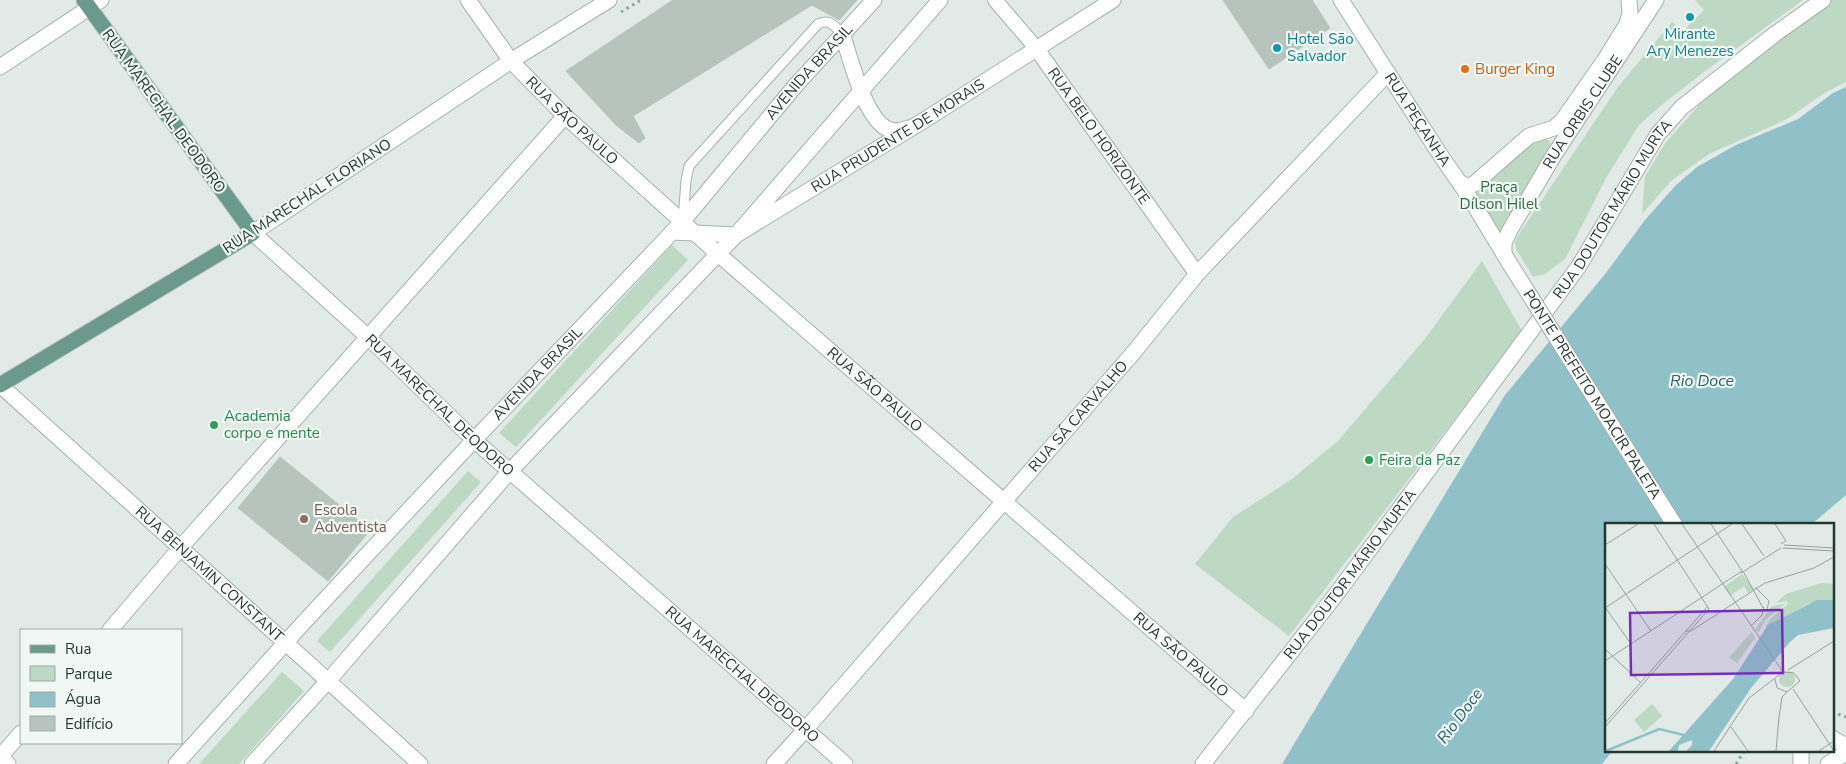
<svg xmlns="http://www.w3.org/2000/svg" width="1846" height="764" viewBox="0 0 1846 764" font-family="'Nunito Sans',sans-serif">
<rect width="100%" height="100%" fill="#e1eae6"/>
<path fill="#bdd8c3" d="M 1695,0 L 1803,0 L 1712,66 L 1665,102 L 1639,125 L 1606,178 L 1565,259 L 1545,274 L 1533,277 L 1516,249 L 1515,242 L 1521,231 L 1618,87 L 1672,22 L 1683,31 L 1704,10 Z
M 1831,0 L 1846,0 L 1846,82 L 1826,92 L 1787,119 L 1709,154 L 1672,180 L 1642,214 L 1645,176 L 1666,142 L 1701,103 L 1772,42 Z
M 1545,138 L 1550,142 L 1551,147 L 1503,232 L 1499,233 L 1472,192 L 1530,139 Z
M 672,245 L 688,260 L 516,447 L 499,433 Z
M 1482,261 L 1522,331 L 1289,636 L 1195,564 L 1233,517 L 1292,479 L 1338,441 L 1424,340 Z
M 468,471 L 481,482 L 330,652 L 317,641 Z
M 282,672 L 304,691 L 239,764 L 199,764 Z"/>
<path fill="#90c1c8" d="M 1846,87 L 1846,495 L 1812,524 L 1606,524 L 1606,750 L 1613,750 L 1602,764 L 1282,764 L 1505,395 L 1606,273 L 1645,220 L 1676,185 L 1697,167 L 1736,145 L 1798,119 L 1833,93 Z"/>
<path fill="#b7c4be" stroke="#b4c2bc" d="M 673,0 L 857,0 L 839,20 L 812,5 L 633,116 L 645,138 L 639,143 L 616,125 L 566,71 Z
M 1223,0 L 1312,0 L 1330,28 L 1269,69 Z
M 280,457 L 370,530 L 328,581 L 238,508 Z"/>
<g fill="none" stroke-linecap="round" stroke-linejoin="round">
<defs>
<path id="service" d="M 683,220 L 686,181 L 689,166 L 818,24 C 829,18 834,26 842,33"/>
<path id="pedestrian" d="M 995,0 L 1036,48"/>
<g id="minor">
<path id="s1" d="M 468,0 L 511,61 L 565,116 L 717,253 L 1246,711"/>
<path id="s2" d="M 1036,48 L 1197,274"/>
<path d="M 0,67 L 101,0"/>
<path id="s3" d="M 253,233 L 368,337 L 474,440 L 845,764"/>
<path id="s4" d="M 0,385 L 420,764"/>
<path d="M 110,630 L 181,547 L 565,116"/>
<path d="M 0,757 L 21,733"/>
<path id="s5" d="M 774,764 L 805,730 L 1134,352 L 1197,274 L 1388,73"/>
<path id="s6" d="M 1203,764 L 1338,592 L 1579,266 L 1658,134 L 1682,107 L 1775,34 L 1823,0"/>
</g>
<g id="tertiary">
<path id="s7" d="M 1341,0 L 1439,153 L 1470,198 L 1510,264"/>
<path d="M 842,33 C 850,57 864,116 886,128 C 893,132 901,131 908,128"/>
<path d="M 1460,183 L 1467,186 L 1474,184 L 1529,136 L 1554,128 L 1562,121 L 1606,58 L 1627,24 L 1630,13 L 1629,0"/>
<path id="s8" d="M 672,232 L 736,235 L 923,121 L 1113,0"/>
<path id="s9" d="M 1504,254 L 1504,243 L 1510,230 L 1554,155 L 1656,0"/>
<path d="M 1832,738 L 1846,746"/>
<path d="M 0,757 L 8,764"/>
<path id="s10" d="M 176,764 L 306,620 L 474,440 L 682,222 L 796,85 L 874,0"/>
<path d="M 252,764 L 328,681 L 510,471 L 736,235 L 940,0"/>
<path d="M 1801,764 L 1801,750"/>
<path d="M 1828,764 L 1846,753"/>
</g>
<path id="secondary" d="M 253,233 L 511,61 L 609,0"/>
<path id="primary" d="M 0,385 L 253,233 L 84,0"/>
</defs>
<use href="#service" stroke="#a5b1ac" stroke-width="11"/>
<use href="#pedestrian" stroke="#a5b1ac" stroke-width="16"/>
<use href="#minor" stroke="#a5b1ac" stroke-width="17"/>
<use href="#tertiary" stroke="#a5b1ac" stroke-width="17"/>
<use href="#secondary" stroke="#a2b4ad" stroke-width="17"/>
<use href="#primary" stroke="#c2c7c6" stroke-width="17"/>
<path stroke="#86a99d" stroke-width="3" stroke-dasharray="2.5 4" stroke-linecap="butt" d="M 621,12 L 641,0
M 1832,712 L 1846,717
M 1736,764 L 1745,750"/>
<use href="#service" stroke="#fff" stroke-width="9"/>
<use href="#pedestrian" stroke="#fff" stroke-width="14"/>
<use href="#minor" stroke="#fff" stroke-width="15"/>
<use href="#tertiary" stroke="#fff" stroke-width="15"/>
<use href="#secondary" stroke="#fff" stroke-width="15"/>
<use href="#primary" stroke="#6b9a8c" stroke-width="15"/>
<defs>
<g id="tertiary-bridge">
<path id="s11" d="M 1510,264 L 1674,524"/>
</g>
</defs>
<use href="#tertiary-bridge" stroke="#a5b1ac" stroke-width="17" stroke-linecap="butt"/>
<use href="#tertiary-bridge" stroke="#fff" stroke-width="15"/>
</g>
<g fill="#0f9aa8" stroke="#f1f7f4" stroke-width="2">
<circle cx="1690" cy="17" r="5"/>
<circle cx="1277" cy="48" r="5"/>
</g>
<circle fill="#e8710a" stroke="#f1f7f4" stroke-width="2" cx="1465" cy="69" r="5"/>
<g fill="#2e9e5b" stroke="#f1f7f4" stroke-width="2">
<circle cx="214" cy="425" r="5"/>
<circle cx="1369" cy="460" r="5"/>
</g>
<circle fill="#8d6e63" stroke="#f1f7f4" stroke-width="2" cx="304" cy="519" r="5"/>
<g text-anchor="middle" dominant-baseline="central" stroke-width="4.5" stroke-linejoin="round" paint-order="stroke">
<g font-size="15" fill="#0d838f" stroke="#f1f7f4">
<text x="1690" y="34">Mirante<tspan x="1690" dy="17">Ary Menezes</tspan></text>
<text x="1287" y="39" text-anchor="start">Hotel São<tspan x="1287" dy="17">Salvador</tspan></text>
</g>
<g font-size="15" fill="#c56008" stroke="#f1f7f4" text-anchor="start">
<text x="1475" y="69">Burger King</text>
</g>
<g font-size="15" fill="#243832" stroke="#f1f7f4">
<text stroke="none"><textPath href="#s10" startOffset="938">AVENIDA BRASIL</textPath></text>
<text transform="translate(164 111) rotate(54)">RUA MARECHAL DEODORO</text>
<text stroke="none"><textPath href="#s9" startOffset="164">RUA ORBIS CLUBE</textPath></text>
<text stroke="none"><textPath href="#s7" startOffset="142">RUA PEÇANHA</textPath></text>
<text stroke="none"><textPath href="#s1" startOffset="160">RUA SÃO PAULO</textPath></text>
<text stroke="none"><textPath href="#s8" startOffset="254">RUA PRUDENTE DE MORAIS</textPath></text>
<text stroke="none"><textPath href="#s2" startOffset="108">RUA BELO HORIZONTE</textPath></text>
<text transform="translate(307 196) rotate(-33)">RUA MARECHAL FLORIANO</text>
<text stroke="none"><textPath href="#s6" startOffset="690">RUA DOUTOR MÁRIO MURTA</textPath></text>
<text stroke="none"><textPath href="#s10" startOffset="532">AVENIDA BRASIL</textPath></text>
<text stroke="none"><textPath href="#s1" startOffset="565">RUA SÃO PAULO</textPath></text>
<text stroke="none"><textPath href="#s11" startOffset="154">PONTE PREFEITO MOACIR PALETA</textPath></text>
<text stroke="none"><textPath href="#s3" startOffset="254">RUA MARECHAL DEODORO</textPath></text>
<text stroke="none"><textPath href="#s5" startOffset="462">RUA SÁ CARVALHO</textPath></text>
<text stroke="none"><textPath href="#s4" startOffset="282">RUA BENJAMIN CONSTANT</textPath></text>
<text stroke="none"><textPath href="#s6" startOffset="240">RUA DOUTOR MÁRIO MURTA</textPath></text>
<text stroke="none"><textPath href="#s1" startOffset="970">RUA SÃO PAULO</textPath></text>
<text stroke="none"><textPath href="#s3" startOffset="659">RUA MARECHAL DEODORO</textPath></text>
</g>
<g font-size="15" fill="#336a46" stroke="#f1f7f4">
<text x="1499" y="187">Praça<tspan x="1499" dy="17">Dílson Hilel</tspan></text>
</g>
<g font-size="15" fill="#27864d" stroke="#f1f7f4" text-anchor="start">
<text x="224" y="416">Academia<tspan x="224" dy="17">corpo e mente</tspan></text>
<text x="1379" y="460">Feira da Paz</text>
</g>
<g font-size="15" fill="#785e54" stroke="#f1f7f4" text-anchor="start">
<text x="314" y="510">Escola<tspan x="314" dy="17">Adventista</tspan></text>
</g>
<g font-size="16" font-style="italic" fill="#26636c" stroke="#f1f7f4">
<text x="1702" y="381">Rio Doce</text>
<text transform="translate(1460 716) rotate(-53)">Rio Doce</text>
</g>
</g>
<g transform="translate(1605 523)">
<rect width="229" height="229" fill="#e1eae6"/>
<path d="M 137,51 L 149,66 L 143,70 L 139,63 L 125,73 L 119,64 ZM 217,60 L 228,61 L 229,77 L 204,80 L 160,105 L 165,96 L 183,81 L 182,78 L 171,80 L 181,71 ZM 181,80 L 160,97 L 154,109 L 150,107 L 166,84 ZM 147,109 L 150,115 L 132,140 L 124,134 ZM174 156a8 8 0 1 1 16 0a8 8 0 1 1-16 0ZM 47,181 L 57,193 L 39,209 L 29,197 Z" fill="#bdd8c3"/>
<path d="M 212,77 L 229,77 L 229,105 L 193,112 L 185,119 L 146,165 L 104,228 L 81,228 L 87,222 L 87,217 L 74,222 L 73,228 L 64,228 L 128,156 L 163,102 Z" fill="#90c1c8"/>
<path fill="none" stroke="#90c1c8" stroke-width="2.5" d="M 1,228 L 54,206 L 79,212"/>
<path fill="none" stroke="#95a39e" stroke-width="1" d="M 77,1 L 178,149M 137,1 L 159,33M 170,1 L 181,18 L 176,21M 0,22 L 33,1M 179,22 L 229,25M 178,25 L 229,28M 0,41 L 46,108M 138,48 L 158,85M 136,50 L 176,25M 150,64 L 164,78 L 162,86M 0,84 L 26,121M 0,85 L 127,1M 146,103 L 157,92 L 159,84M 80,108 L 86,108 L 160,60 L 209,45 L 229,34M 0,126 L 36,160M 0,138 L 137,48 L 106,1M 183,147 L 229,118M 188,166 L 229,228M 0,200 L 103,83M 0,204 L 104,86 L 49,1M 126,204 L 143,228M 109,228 L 144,175 L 178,149 L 189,150 L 195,158 L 182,169 L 172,165 L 170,156M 171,228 L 174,194 L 177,174 L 182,169M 214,228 L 229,218"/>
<path fill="#7b2cbf" fill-opacity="0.15" stroke="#7b2cbf" stroke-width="2.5" d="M 177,87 L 178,150 L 26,152 L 25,90 Z"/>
<rect width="229" height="229" fill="none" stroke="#243832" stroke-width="2.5"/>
</g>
<rect x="20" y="629" width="162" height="115" fill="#f1f7f4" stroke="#9faba6"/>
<rect x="30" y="645" width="25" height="8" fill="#6b9a8c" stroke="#9faba6"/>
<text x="65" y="654" font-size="15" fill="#243832">Rua</text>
<rect x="30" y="666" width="25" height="15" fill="#bdd8c3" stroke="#9faba6"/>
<text x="65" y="679" font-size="15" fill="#243832">Parque</text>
<rect x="30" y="692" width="25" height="15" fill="#90c1c8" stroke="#9faba6"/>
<text x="65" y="704" font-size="15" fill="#243832">Água</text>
<rect x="30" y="716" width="25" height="15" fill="#b7c4be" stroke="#9faba6"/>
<text x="65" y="729" font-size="15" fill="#243832">Edifício</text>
</svg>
